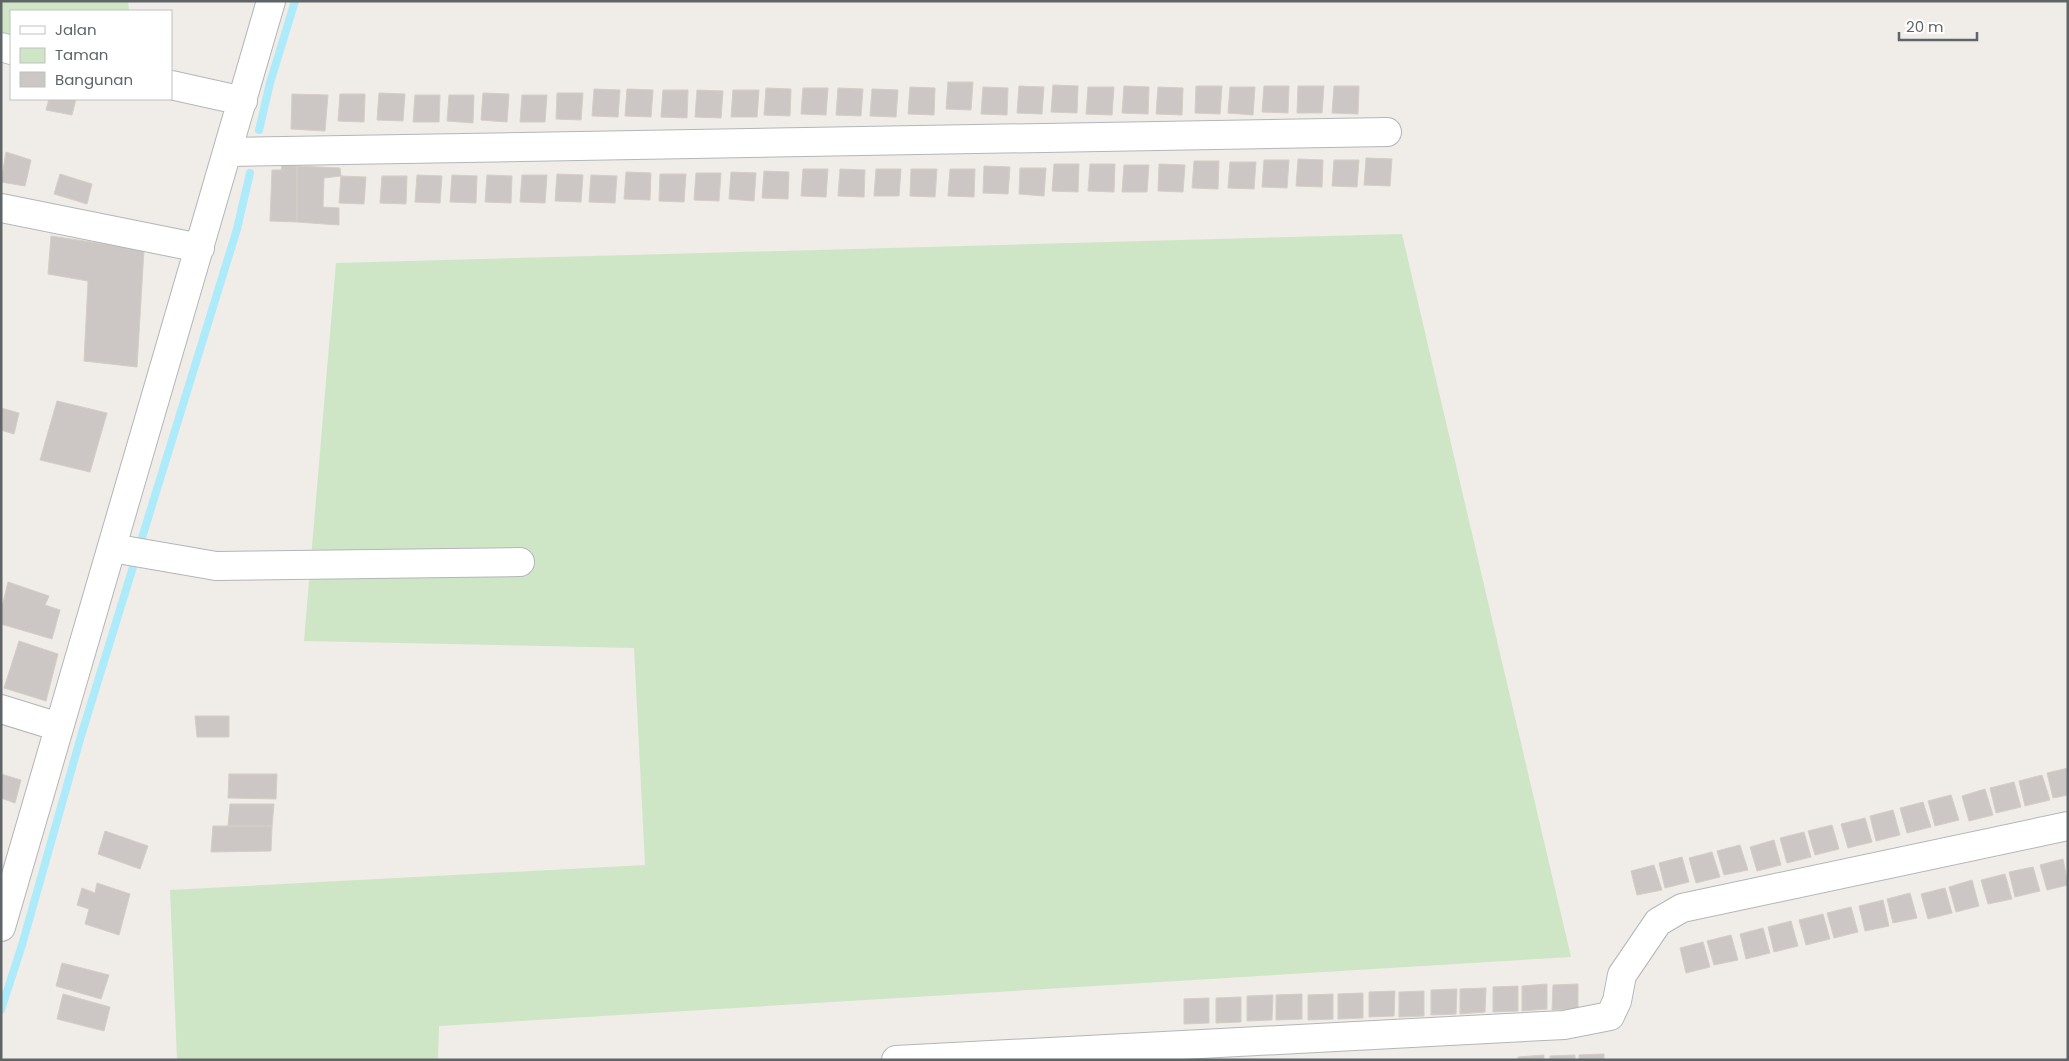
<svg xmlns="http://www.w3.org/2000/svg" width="2069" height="1061" viewBox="0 0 2069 1061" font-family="Poppins,sans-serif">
<rect width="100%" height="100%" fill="#f0ece8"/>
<path fill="#cee6c6" d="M 1,1 L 128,1 L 129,11 L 11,11 L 11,38 L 1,35 Z
M 1402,234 L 1571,957 L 439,1026 L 438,1060 L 177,1060 L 170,890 L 645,865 L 634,648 L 304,641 L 336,263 Z"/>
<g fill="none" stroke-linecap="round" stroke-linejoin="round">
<path stroke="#aeebfa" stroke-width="8" d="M 259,130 L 270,83 L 295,1
M 1,1010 L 22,945 L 81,736 L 237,229 L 250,173"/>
</g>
<path fill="#ccc7c4" stroke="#d5cdc6" d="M 948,82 L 973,82 L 971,110 L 946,109 Z
M 1053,85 L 1078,86 L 1077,113 L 1051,112 Z
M 1019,86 L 1044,87 L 1042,114 L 1017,113 Z
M 1124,86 L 1149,87 L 1148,114 L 1122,113 Z
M 1196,86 L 1222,86 L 1220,114 L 1195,113 Z
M 1264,86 L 1289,86 L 1288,113 L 1262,112 Z
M 1298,86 L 1324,86 L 1322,113 L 1297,113 Z
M 1334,86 L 1359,86 L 1358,114 L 1332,113 Z
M 910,87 L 935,88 L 934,115 L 908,114 Z
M 983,87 L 1008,88 L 1007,115 L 981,114 Z
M 1088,87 L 1114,87 L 1112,115 L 1086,114 Z
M 1158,87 L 1183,88 L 1182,115 L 1156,114 Z
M 1230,87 L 1255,87 L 1253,115 L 1228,113 Z
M 766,88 L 791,89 L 790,116 L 764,115 Z
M 803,88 L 828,88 L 826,115 L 801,114 Z
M 838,88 L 863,89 L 861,116 L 836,115 Z
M 594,89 L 620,90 L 618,117 L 592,116 Z
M 627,89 L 653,90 L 651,117 L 625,116 Z
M 872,89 L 898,90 L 896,117 L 870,116 Z
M 663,90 L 688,90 L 687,118 L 661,117 Z
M 697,90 L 723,91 L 721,118 L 695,117 Z
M 733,90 L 759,90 L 757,117 L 731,117 Z
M 379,93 L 405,94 L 403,121 L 377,120 Z
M 483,93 L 509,94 L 507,122 L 481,120 Z
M 557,93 L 583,93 L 581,120 L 556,119 Z
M 292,94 L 328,95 L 325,131 L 291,129 Z
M 340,94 L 365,94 L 364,122 L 338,121 Z
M 415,95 L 440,95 L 439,122 L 413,122 Z
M 449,95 L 474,95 L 473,123 L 447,121 Z
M 522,95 L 547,95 L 545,122 L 520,122 Z
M 49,99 L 76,99 L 72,115 L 46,110 Z
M 6,152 L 31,160 L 25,186 L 1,182 Z
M 1366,158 L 1392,159 L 1390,186 L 1364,185 Z
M 1298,159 L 1323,160 L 1322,187 L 1296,186 Z
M 1264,160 L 1289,160 L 1287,188 L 1262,187 Z
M 1334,160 L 1359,160 L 1357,187 L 1332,186 Z
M 1194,161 L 1219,161 L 1218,189 L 1192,188 Z
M 1230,162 L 1256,162 L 1254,189 L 1228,188 Z
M 1054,164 L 1079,164 L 1078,192 L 1052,191 Z
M 1090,164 L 1115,164 L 1114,192 L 1088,191 Z
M 1159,164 L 1185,165 L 1183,192 L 1158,191 Z
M 282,165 L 297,166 L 297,222 L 270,221 L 272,170 L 281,170 Z
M 1124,165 L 1149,165 L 1147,192 L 1122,192 Z
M 297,166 L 340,168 L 341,176 L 324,178 L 323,207 L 339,208 L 339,225 L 297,222 Z
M 984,166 L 1010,167 L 1008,194 L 983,193 Z
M 1020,168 L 1046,168 L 1044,196 L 1019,194 Z
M 803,169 L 828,169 L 826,197 L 801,196 Z
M 840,169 L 865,170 L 864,197 L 838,196 Z
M 876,169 L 901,169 L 899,196 L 874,196 Z
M 911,169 L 937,169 L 935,197 L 910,196 Z
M 950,169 L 975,169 L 974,197 L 948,196 Z
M 764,171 L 789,172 L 788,199 L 762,198 Z
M 626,172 L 651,173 L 650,200 L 624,199 Z
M 731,172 L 756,173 L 754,201 L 729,199 Z
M 696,173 L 721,173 L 719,201 L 694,200 Z
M 60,174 L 92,184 L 87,204 L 54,194 Z
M 557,174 L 583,175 L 581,202 L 555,201 Z
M 660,174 L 686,174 L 684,202 L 659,201 Z
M 417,175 L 442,176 L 440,203 L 415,202 Z
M 452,175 L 477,176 L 476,203 L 450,202 Z
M 487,175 L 512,176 L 511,203 L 485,202 Z
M 522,175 L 547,175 L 545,203 L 520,202 Z
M 591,175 L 617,176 L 615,203 L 589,202 Z
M 341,176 L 366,177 L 364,204 L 339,203 Z
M 382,176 L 407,176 L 406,204 L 380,203 Z
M 51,236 L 144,250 L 137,367 L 84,361 L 88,281 L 48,274 Z
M 57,401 L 107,413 L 90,472 L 40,460 Z
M 1,408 L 19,413 L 14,434 L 1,430 Z
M 8,582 L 49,596 L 45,605 L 60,610 L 52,639 L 1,624 L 1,611 Z
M 19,641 L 58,654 L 46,701 L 4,688 Z
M 195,716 L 229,716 L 229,737 L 197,737 Z
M 2068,768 L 2068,795 L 2053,798 L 2047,773 Z
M 1,774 L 21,780 L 15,803 L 1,798 Z
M 229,774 L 277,774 L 276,799 L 228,798 Z
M 2042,775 L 2050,800 L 2025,806 L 2019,781 Z
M 2014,782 L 2021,807 L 1996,813 L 1990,788 Z
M 1985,789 L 1993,815 L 1969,821 L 1962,796 Z
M 1951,795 L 1959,820 L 1935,826 L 1928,801 Z
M 1923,802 L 1931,827 L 1907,833 L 1900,808 Z
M 230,804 L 274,804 L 272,826 L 228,826 Z
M 1893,810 L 1900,835 L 1876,841 L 1870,816 Z
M 1865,818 L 1872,842 L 1848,848 L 1841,824 Z
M 1832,825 L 1839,849 L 1815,855 L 1808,831 Z
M 213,826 L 272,826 L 271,851 L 211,852 Z
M 105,831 L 148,846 L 140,869 L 98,854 Z
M 1804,832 L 1811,857 L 1787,863 L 1780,838 Z
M 1774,840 L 1781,865 L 1757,871 L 1750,847 Z
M 1740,845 L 1748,870 L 1724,875 L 1717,851 Z
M 1712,852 L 1720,877 L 1696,883 L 1689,858 Z
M 1682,857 L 1689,882 L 1665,888 L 1659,863 Z
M 2063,859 L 2068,885 L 2047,890 L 2040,865 Z
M 1654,865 L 1662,890 L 1637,895 L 1631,871 Z
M 2033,867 L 2040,891 L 2015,897 L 2009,872 Z
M 2005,874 L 2012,899 L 1988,904 L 1981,880 Z
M 1972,880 L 1979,906 L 1956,912 L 1949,887 Z
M 97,883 L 130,894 L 119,935 L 85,924 L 89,909 L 77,905 L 82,888 L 95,893 Z
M 1945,888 L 1952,913 L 1928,919 L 1921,894 Z
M 1910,893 L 1917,918 L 1893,923 L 1887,899 Z
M 1883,900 L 1889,926 L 1865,931 L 1859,906 Z
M 1851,907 L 1858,932 L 1834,938 L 1827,913 Z
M 1823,914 L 1830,939 L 1806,945 L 1799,920 Z
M 1791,921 L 1798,946 L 1774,952 L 1768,927 Z
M 1763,928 L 1770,953 L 1746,959 L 1740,934 Z
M 1731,935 L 1738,960 L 1714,965 L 1707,941 Z
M 1703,942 L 1710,967 L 1686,973 L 1680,948 Z
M 62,963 L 109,975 L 101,999 L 56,986 Z
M 1547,984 L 1547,1009 L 1522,1011 L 1522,986 Z
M 1578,984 L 1578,1009 L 1552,1010 L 1553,985 Z
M 1518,986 L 1518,1011 L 1493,1012 L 1493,987 Z
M 1486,988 L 1485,1012 L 1460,1014 L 1460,989 Z
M 1457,989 L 1456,1014 L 1431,1015 L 1431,990 Z
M 1395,991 L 1394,1016 L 1369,1017 L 1369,992 Z
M 1424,991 L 1424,1016 L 1399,1017 L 1399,992 Z
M 1363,993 L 1363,1018 L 1338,1019 L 1338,994 Z
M 63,994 L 110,1007 L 104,1031 L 57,1019 Z
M 1302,994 L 1302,1019 L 1276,1020 L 1276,995 Z
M 1333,994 L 1333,1019 L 1308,1020 L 1308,995 Z
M 1273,995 L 1272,1020 L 1247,1021 L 1247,996 Z
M 1241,997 L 1241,1022 L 1216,1023 L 1216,998 Z
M 1209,998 L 1209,1023 L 1184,1024 L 1184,999 Z
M 1604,1054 L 1604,1060 L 1579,1060 L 1579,1055 Z
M 1544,1055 L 1544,1060 L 1518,1060 L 1518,1057 Z
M 1575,1055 L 1575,1060 L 1550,1060 L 1550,1056 Z"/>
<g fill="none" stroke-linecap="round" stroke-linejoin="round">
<defs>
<path id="minor" d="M 1,47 L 11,50
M 171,85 L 243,101
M 228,152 L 1387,132
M 1,208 L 200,248
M 112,548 L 216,566 L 520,562
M 1,709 L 59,727
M 1,927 L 271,1
M 896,1060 L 1564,1025 L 1610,1016 L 1617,1001 L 1622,975 L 1658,922 L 1682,908 L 2068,826"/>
</defs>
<use href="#minor" stroke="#b3b6b9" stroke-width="30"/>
<use href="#minor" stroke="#fff" stroke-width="28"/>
</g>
<rect width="2069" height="1061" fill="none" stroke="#5f6467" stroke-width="5"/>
<rect x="10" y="10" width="162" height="90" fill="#ffffff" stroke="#bfc1c2"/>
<rect x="20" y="26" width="25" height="8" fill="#ffffff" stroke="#bfc1c2"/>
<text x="55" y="35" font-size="15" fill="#5f6467">Jalan</text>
<rect x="20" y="48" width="25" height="15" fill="#cee6c6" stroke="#bfc1c2"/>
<text x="55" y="60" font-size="15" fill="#5f6467">Taman</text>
<rect x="20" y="72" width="25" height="15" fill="#ccc7c4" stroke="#bfc1c2"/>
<text x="55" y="85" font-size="15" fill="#5f6467">Bangunan</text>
<path d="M1899 32v8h78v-8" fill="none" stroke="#5f6467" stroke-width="2.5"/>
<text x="1906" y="32" font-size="15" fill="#5f6467" stroke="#ffffff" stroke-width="4" paint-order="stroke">20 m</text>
</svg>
